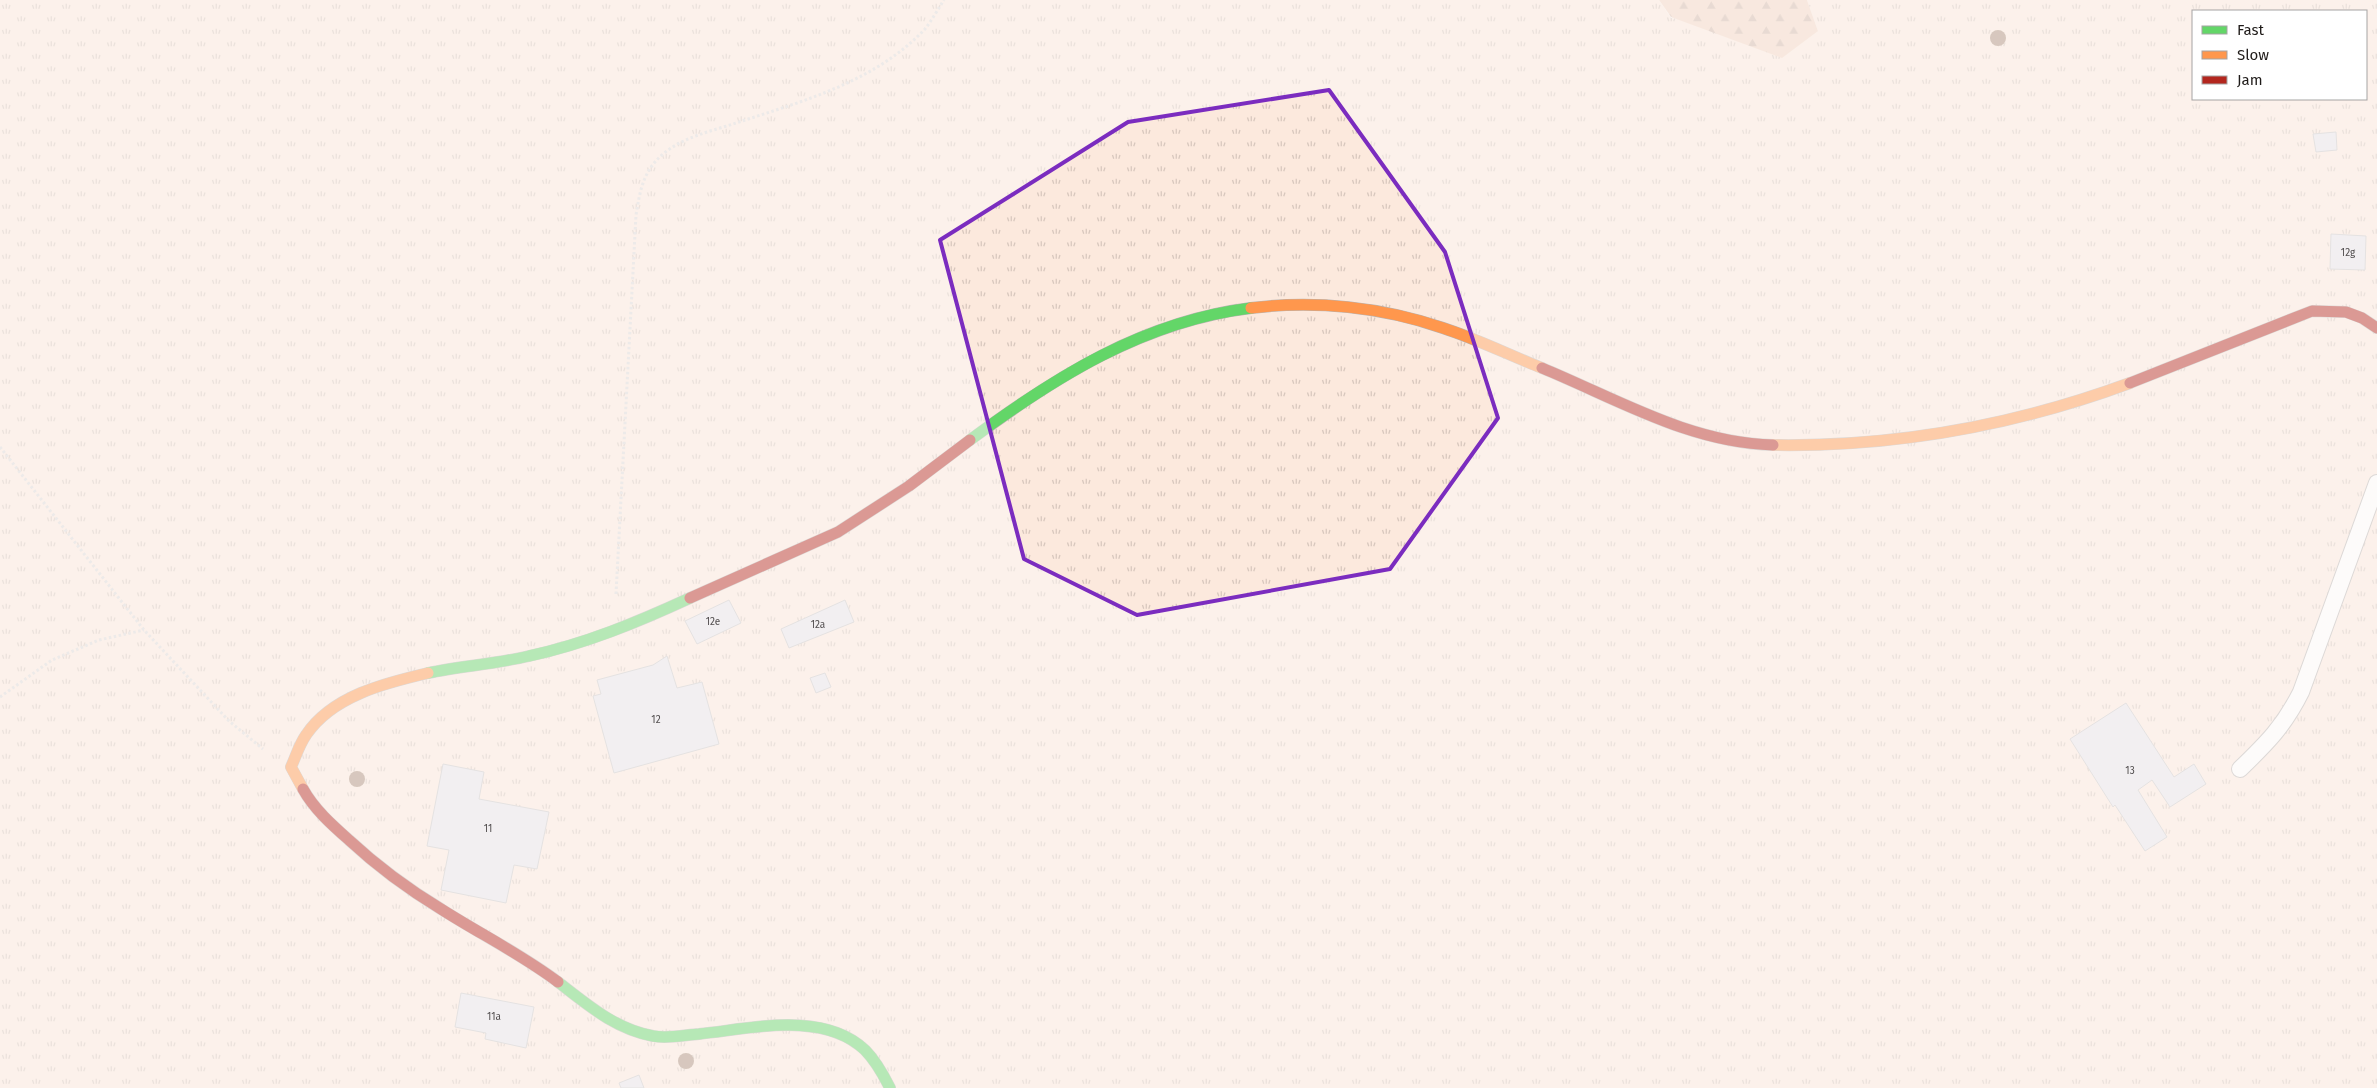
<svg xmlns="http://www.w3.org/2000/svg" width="2377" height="1088" viewBox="0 0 2377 1088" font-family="'Fira Sans',sans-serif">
<defs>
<pattern id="grass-tufts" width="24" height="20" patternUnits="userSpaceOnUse" patternTransform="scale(1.25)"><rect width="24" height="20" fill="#fce9dd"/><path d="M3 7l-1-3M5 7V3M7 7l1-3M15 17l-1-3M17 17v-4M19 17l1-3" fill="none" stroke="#d8c7bd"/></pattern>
<pattern id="forest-firs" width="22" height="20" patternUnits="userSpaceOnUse" patternTransform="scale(1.25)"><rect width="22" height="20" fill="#f4d6c4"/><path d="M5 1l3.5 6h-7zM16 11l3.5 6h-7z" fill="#d1b7a8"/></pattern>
</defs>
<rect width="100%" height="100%" fill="#fcf8f6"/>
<path fill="url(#grass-tufts)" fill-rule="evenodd" d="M 0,0 L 1659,0 L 1671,18 L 1818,31 L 1807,0 L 2377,0 L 2377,1088 L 0,1088 ZM 2193,11 L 2366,11 L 2366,99 L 2193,99 Z"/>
<path fill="url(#forest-firs)" d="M 1659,0 L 1807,0 L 1818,31 L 1782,58 L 1671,17 Z"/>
<path fill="#e6e5ec" stroke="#cac8c9" d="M 2336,132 L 2337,150 L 2316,152 L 2313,134 Z
M 2331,234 L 2366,236 L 2365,270 L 2330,269 Z
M 729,600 L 741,623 L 697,644 L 685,621 Z
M 845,600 L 854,622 L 789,648 L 781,629 Z
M 667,656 L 677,688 L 702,682 L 719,744 L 614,773 L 593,696 L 601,694 L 597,680 L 653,665 Z
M 825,673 L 831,687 L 816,693 L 810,678 Z
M 2126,703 L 2174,777 L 2194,764 L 2206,784 L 2170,807 L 2152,780 L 2138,790 L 2167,837 L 2145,851 L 2115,805 L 2113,807 L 2070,739 Z
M 443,764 L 484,772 L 479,799 L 549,812 L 537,869 L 514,865 L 506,903 L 441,890 L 449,850 L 427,846 Z
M 461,993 L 534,1007 L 526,1048 L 485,1039 L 486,1033 L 455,1027 Z
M 639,1075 L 644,1088 L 621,1088 L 619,1083 Z"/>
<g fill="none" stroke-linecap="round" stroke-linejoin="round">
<defs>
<path id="lane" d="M 2240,769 C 2267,743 2284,726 2301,692 L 2377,483"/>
<path id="fast" d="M 970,440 C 1055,377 1144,321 1251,308
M 428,673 C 461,666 496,664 529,656 C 585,644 638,622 690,598
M 558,982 C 588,1005 615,1029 653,1036 C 667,1039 685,1035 699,1034 C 750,1029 823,1010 865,1050 C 876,1061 883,1074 890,1088"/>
<path id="slow" d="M 1251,308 C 1315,300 1382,307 1443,328 C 1477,339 1509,355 1542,368
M 1773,445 C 1895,447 2016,425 2130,383
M 303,789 L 291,767 C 296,756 299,745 306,735 C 332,696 385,683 428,673"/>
<path id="jam" d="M 1542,368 C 1617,399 1690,443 1773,445
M 2130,383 L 2312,311 L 2346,312 L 2362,318 L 2377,328
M 690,598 L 838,532 L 909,486 L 970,440
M 303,789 C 314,809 332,825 349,840 C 377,866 408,889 441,909 C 480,934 521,954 558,982"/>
</defs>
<use href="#lane" stroke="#b7b3b1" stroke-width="18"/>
<use href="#fast" stroke="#b7b3b1" stroke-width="12"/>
<use href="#slow" stroke="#b7b3b1" stroke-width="12"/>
<use href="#jam" stroke="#b7b3b1" stroke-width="12"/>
<path stroke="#dbd9d9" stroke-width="3" stroke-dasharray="2.5 2.5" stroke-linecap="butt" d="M 0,447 L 144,630 L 229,721 L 263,749
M 616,594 L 636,215 C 640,191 643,171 663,154 C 683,137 712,131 736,123 C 803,101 875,82 925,29 C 932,20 938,9 944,0
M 0,697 L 52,660 L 99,640 L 144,630"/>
<use href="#lane" stroke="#fffefe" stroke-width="16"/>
<use href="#fast" stroke="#63d668" stroke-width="11"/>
<use href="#slow" stroke="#ff974d" stroke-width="11"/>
<use href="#jam" stroke="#b3261e" stroke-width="11"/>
</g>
<g fill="#aa8d7a">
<circle cx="1998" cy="38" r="8"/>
<circle cx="357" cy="779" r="8"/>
<circle cx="686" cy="1061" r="8"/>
</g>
<path d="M0 0H2377V1088H0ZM 1329,90 L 1445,252 L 1498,418 L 1390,569 L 1137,615 L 1024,559 L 940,240 L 1128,122 Z" fill="#fcf8f6" fill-opacity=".55" fill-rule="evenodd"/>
<path fill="none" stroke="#7b2cbf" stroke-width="4" stroke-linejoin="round" d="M 1329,90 L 1445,252 L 1498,418 L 1390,569 L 1137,615 L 1024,559 L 940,240 L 1128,122 Z"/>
<g text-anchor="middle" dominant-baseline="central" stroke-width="5" stroke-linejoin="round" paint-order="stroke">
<g font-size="10" fill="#524e4f">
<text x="2348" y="253">12g</text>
<text x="713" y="622">12e</text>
<text x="818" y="625">12a</text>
<text x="656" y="720">12</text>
<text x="2130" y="771">13</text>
<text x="488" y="829">11</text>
<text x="494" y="1017">11a</text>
</g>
</g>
<rect x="2192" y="10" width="175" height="90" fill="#ffffff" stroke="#a5a4a3"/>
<rect x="2202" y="26" width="25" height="8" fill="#63d668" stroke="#a5a4a3"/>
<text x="2237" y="35" font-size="15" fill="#1f1b19">Fast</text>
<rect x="2202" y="51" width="25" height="8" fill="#ff974d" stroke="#a5a4a3"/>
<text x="2237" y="60" font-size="15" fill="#1f1b19">Slow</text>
<rect x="2202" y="76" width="25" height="8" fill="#b3261e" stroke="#a5a4a3"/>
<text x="2237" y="85" font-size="15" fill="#1f1b19">Jam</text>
</svg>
